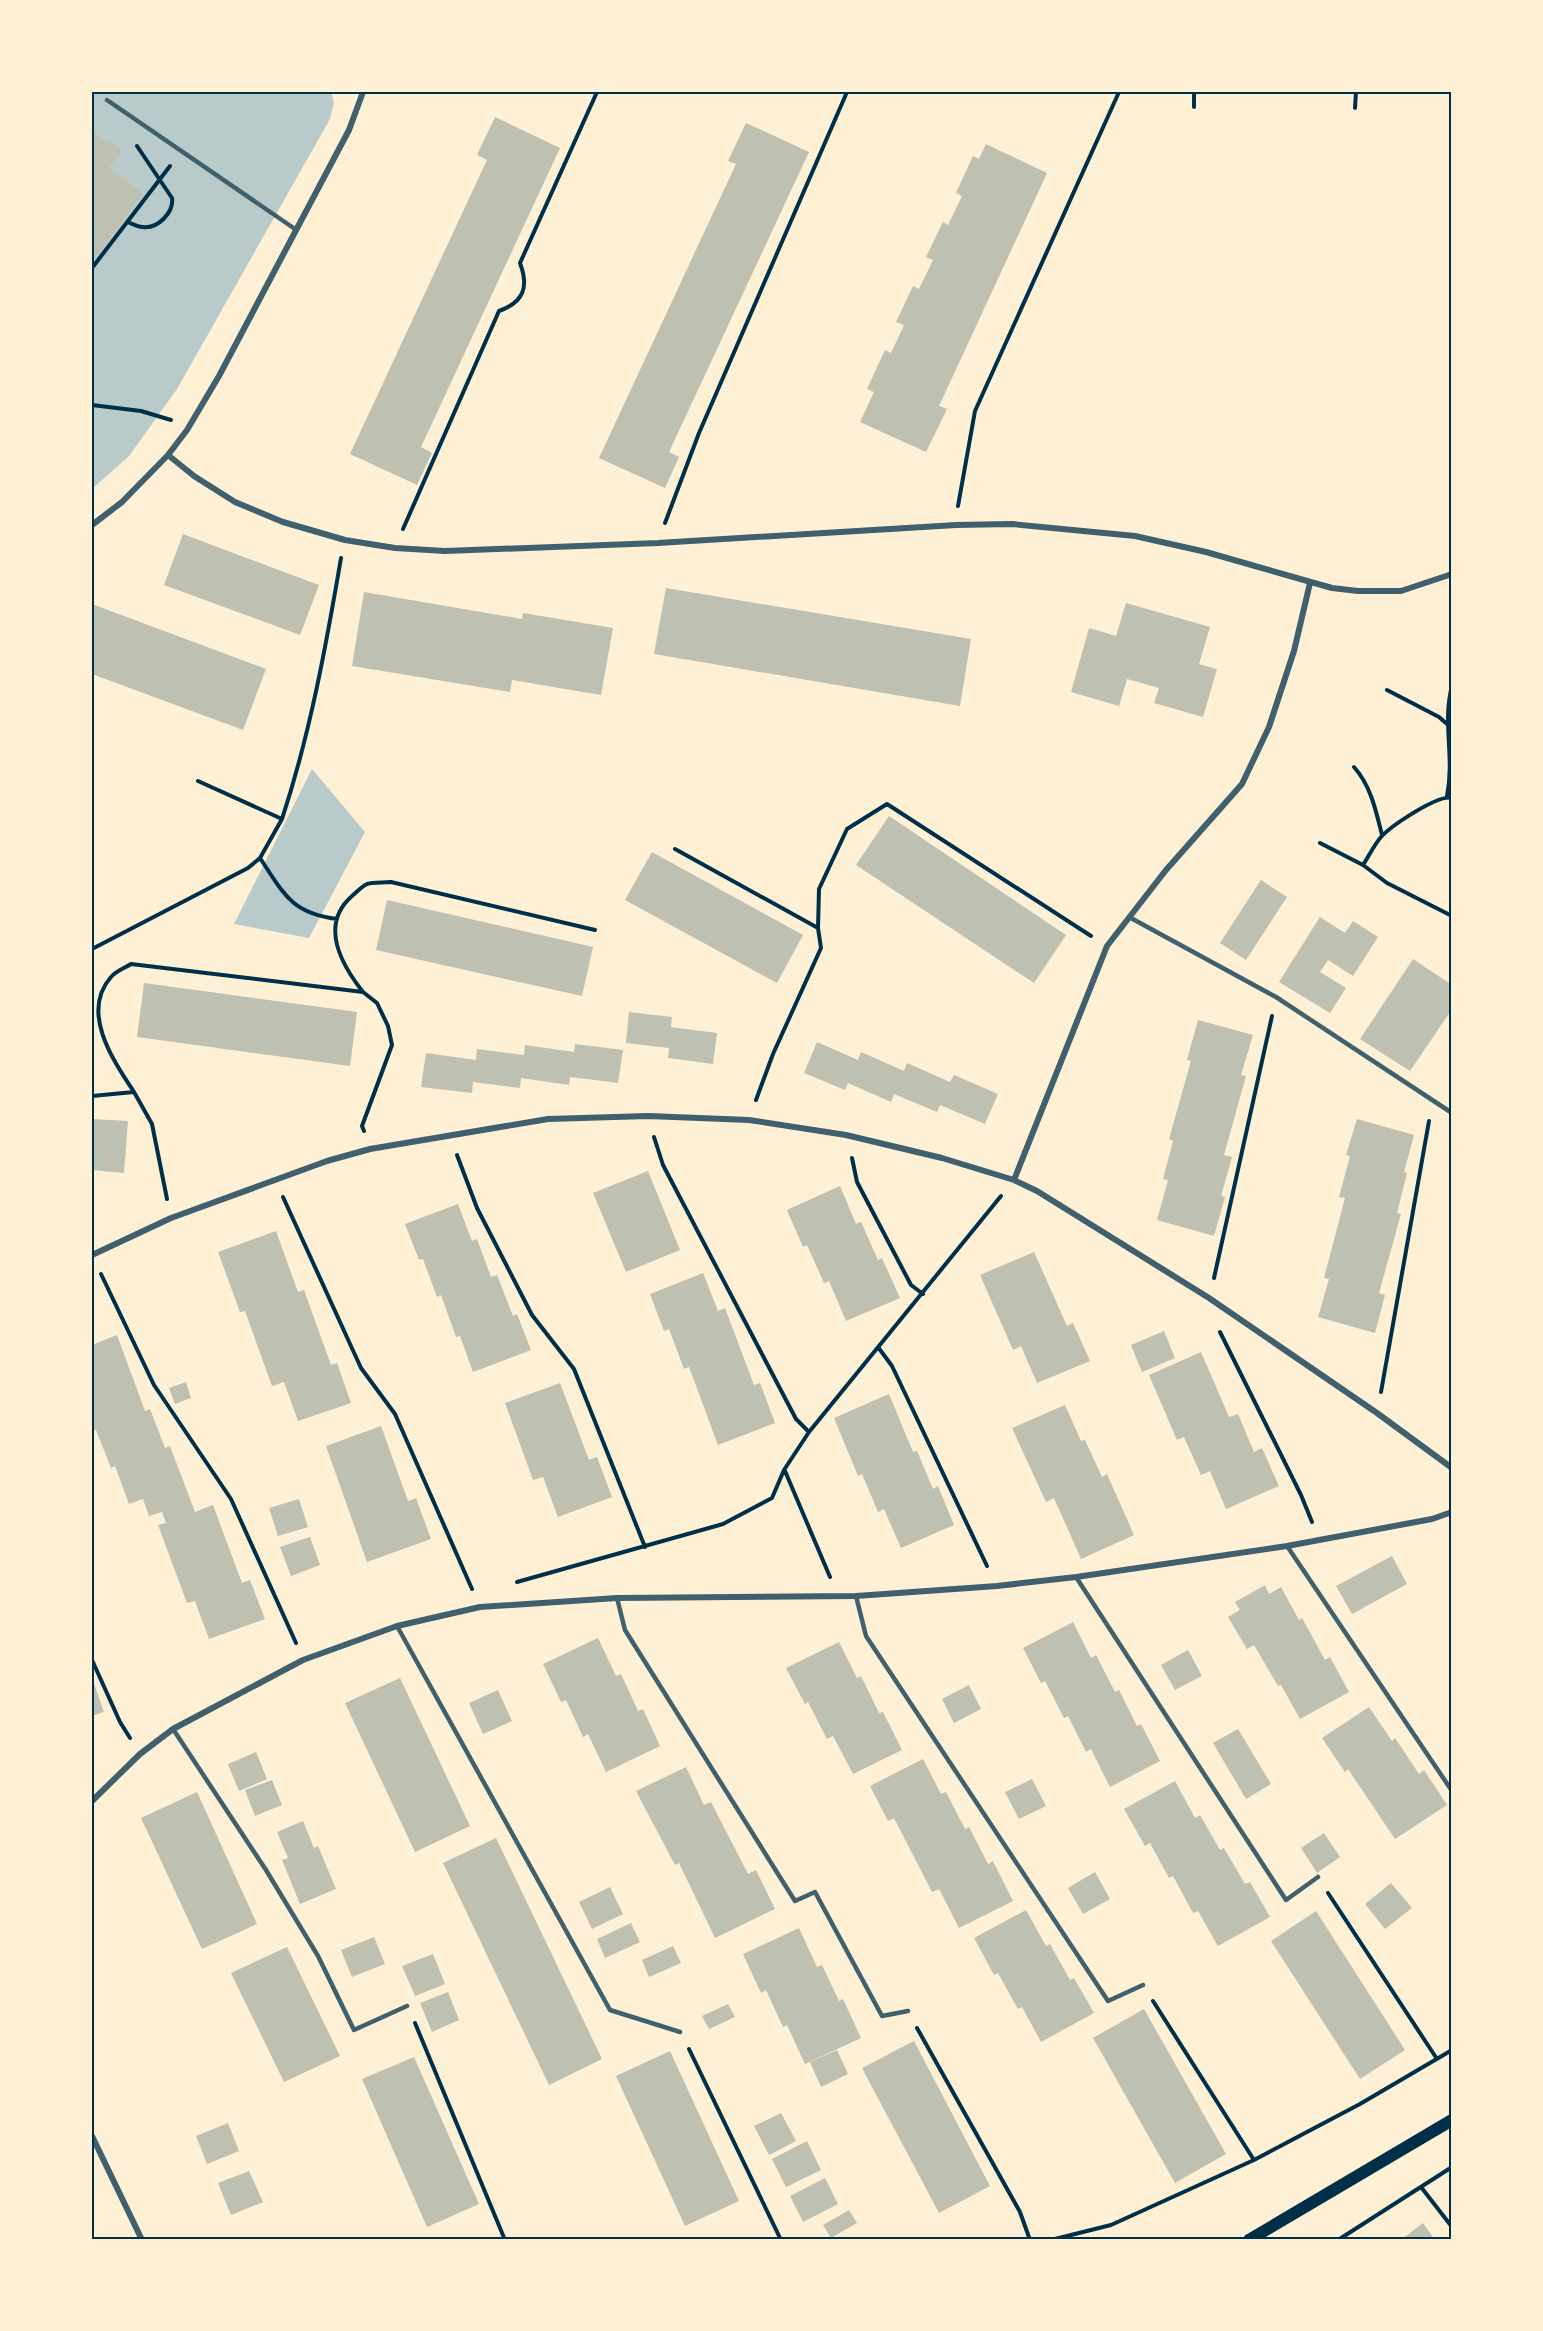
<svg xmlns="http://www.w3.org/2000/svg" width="1543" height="2331" viewBox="0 0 1543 2331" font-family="'DejaVu Sans',sans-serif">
<rect width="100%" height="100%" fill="#fdf0d5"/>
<path fill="#b9caca" d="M 92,92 L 331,92 L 334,103 L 330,119 L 177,389 L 129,456 L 92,489 Z
M 312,769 L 365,832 L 309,938 L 234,924 Z"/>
<path fill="#bec0b2" d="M 495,117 L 560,148 L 421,447 L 432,453 L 417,485 L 350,454 L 487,160 L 477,155 Z
M 746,123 L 809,152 L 669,452 L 679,457 L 665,488 L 599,458 L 736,164 L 728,161 Z
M 92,131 L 107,142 L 109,140 L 122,150 L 109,168 L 143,193 L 92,262 Z
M 986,144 L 1047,173 L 939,406 L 947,409 L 926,452 L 860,422 L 874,392 L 867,389 L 885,350 L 891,353 L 904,325 L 896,322 L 913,286 L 919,289 L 933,260 L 926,257 L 943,222 L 948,225 L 962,196 L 956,193 L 973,156 L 979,159 Z
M 183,534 L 319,585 L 300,635 L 164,585 Z
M 666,588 L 971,639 L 960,706 L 654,654 Z
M 364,592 L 522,619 L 523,613 L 613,628 L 601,695 L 512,680 L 510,692 L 352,666 Z
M 1126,603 L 1210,627 L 1199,664 L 1217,669 L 1203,717 L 1154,703 L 1159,688 L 1127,679 L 1119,706 L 1071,692 L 1089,628 L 1116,636 Z
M 92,604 L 266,669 L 243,730 L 92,674 Z
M 889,816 L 1066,935 L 1034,983 L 856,865 Z
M 652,852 L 803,935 L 777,983 L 625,900 Z
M 1261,880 L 1287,897 L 1246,960 L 1220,943 Z
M 387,900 L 593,947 L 582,996 L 376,950 Z
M 1320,917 L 1345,933 L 1353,921 L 1378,937 L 1353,976 L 1328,960 L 1320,972 L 1346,988 L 1330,1013 L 1279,982 Z
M 1413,959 L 1452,985 L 1452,1009 L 1410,1071 L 1360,1039 Z
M 144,983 L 357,1012 L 350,1066 L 137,1037 Z
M 629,1012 L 672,1017 L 671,1027 L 717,1033 L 713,1064 L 668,1058 L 669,1048 L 626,1043 Z
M 1198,1020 L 1253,1035 L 1241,1075 L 1246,1076 L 1224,1155 L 1232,1157 L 1221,1196 L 1225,1197 L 1214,1236 L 1157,1220 L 1168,1180 L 1163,1179 L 1173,1141 L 1169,1139 L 1191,1061 L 1187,1060 Z
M 817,1042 L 858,1060 L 861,1052 L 904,1071 L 907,1063 L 950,1082 L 954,1075 L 998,1094 L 985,1124 L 940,1105 L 937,1112 L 894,1094 L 891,1102 L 848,1083 L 845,1090 L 804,1073 Z
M 575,1044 L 623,1050 L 618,1083 L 570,1077 L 569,1085 L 521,1078 L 520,1088 L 473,1082 L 472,1093 L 421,1087 L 426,1053 L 476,1060 L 477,1049 L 524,1055 L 525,1045 L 574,1052 Z
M 92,1119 L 128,1121 L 124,1173 L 92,1170 Z
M 1357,1119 L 1414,1135 L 1404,1172 L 1407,1173 L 1397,1213 L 1401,1214 L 1379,1293 L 1385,1295 L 1375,1333 L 1318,1317 L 1329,1279 L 1324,1278 L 1345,1198 L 1339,1197 L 1350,1156 L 1346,1155 Z
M 648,1171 L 680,1250 L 626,1272 L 593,1193 Z
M 840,1186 L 856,1224 L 861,1222 L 878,1260 L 882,1258 L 900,1298 L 846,1321 L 829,1281 L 824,1283 L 807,1245 L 803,1247 L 787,1210 Z
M 458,1204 L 472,1241 L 477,1239 L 491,1277 L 497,1275 L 513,1316 L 517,1314 L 531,1350 L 473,1372 L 460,1336 L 456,1337 L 441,1295 L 437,1297 L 423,1259 L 419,1260 L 405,1224 Z
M 276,1231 L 298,1292 L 304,1290 L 331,1365 L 337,1363 L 351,1403 L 298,1421 L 284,1382 L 272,1386 L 245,1311 L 240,1312 L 218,1252 Z
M 1034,1252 L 1067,1326 L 1073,1323 L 1090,1361 L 1037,1383 L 1021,1346 L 1013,1350 L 980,1275 Z
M 703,1273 L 718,1311 L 725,1308 L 754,1385 L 760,1383 L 775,1423 L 718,1445 L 689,1367 L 684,1369 L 669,1329 L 664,1331 L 650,1294 Z
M 1164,1331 L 1175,1358 L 1142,1372 L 1131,1345 Z
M 117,1335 L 145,1411 L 150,1409 L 165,1448 L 170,1446 L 195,1512 L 213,1505 L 242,1583 L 250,1580 L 265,1619 L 209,1639 L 195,1601 L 187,1603 L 158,1525 L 166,1523 L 162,1512 L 149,1516 L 143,1499 L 129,1504 L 115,1466 L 111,1468 L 96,1430 L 93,1431 L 92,1428 L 92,1345 Z
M 1201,1352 L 1229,1417 L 1238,1414 L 1254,1452 L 1262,1448 L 1279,1486 L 1226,1509 L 1210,1471 L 1201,1475 L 1184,1437 L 1177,1440 L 1149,1375 Z
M 186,1382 L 191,1398 L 175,1404 L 169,1388 Z
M 560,1383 L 589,1460 L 597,1457 L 612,1497 L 558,1517 L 543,1477 L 533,1480 L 505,1403 Z
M 889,1394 L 913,1452 L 917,1451 L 933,1489 L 938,1486 L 954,1525 L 901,1548 L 884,1509 L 878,1512 L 862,1474 L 858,1476 L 834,1418 Z
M 1065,1405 L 1081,1441 L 1085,1440 L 1102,1477 L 1107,1474 L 1134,1535 L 1081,1559 L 1054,1498 L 1046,1502 L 1012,1428 Z
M 381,1426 L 408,1501 L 416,1498 L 431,1539 L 367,1562 L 326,1446 Z
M 299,1499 L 308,1527 L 278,1536 L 269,1508 Z
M 310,1537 L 320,1565 L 291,1576 L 280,1547 Z
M 1392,1556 L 1407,1584 L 1352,1614 L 1336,1586 Z
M 1265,1585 L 1269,1594 L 1281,1587 L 1299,1620 L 1302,1618 L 1325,1660 L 1330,1657 L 1349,1692 L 1300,1719 L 1281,1685 L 1278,1686 L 1254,1645 L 1247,1649 L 1228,1617 L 1240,1610 L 1235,1602 Z
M 1073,1622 L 1091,1658 L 1096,1655 L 1115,1692 L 1119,1690 L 1137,1726 L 1141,1724 L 1160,1761 L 1110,1787 L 1091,1749 L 1086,1752 L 1068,1716 L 1064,1718 L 1045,1681 L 1041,1683 L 1023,1648 Z
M 598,1638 L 616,1676 L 621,1674 L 638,1711 L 643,1709 L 660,1746 L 606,1772 L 588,1734 L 583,1737 L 566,1700 L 561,1702 L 543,1664 Z
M 839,1642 L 857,1678 L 861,1676 L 879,1713 L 883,1712 L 902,1750 L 853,1774 L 833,1736 L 827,1739 L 808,1702 L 805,1704 L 786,1668 Z
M 1188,1650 L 1202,1676 L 1175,1690 L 1161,1665 Z
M 92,1678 L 104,1712 L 92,1716 Z
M 400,1678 L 470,1826 L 415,1852 L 345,1703 Z
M 969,1685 L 981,1709 L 954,1723 L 942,1699 Z
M 498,1690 L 512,1721 L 483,1734 L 469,1703 Z
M 1369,1707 L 1392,1741 L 1395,1738 L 1419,1774 L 1424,1770 L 1447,1805 L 1395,1839 L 1348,1769 L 1345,1772 L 1322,1738 Z
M 1238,1729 L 1271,1784 L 1246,1799 L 1213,1743 Z
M 256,1752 L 267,1779 L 239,1791 L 228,1764 Z
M 923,1759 L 941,1794 L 946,1792 L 965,1829 L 969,1827 L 988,1864 L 993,1861 L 1013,1901 L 959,1928 L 939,1889 L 932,1892 L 894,1818 L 888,1821 L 870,1786 Z
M 686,1767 L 704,1805 L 711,1802 L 748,1874 L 756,1870 L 775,1909 L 715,1938 L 679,1863 L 675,1865 L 636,1791 Z
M 1032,1779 L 1046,1806 L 1019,1819 L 1005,1792 Z
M 272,1780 L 282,1805 L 255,1816 L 245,1790 Z
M 1175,1781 L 1195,1818 L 1200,1815 L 1220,1850 L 1224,1848 L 1245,1884 L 1250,1882 L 1270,1917 L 1218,1946 L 1198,1911 L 1193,1913 L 1173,1876 L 1169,1878 L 1150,1843 L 1145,1846 L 1124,1809 Z
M 197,1792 L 257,1924 L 202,1949 L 141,1818 Z
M 303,1821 L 314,1848 L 318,1846 L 336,1889 L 300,1904 L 282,1860 L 288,1858 L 277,1832 Z
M 1324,1833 L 1340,1857 L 1317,1873 L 1301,1848 Z
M 496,1838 L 602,2059 L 549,2085 L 443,1863 Z
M 1095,1872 L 1110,1899 L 1083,1914 L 1068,1888 Z
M 1391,1883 L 1412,1908 L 1385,1929 L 1365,1904 Z
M 610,1887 L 623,1914 L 592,1929 L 579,1902 Z
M 1026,1910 L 1046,1946 L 1050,1944 L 1070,1980 L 1074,1978 L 1094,2013 L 1041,2042 L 1022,2007 L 1018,2009 L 998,1973 L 994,1975 L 974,1938 Z
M 1316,1911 L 1405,2050 L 1360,2079 L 1271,1941 Z
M 631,1923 L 640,1942 L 605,1958 L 597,1939 Z
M 799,1928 L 817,1967 L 822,1965 L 839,2001 L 843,1999 L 861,2038 L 805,2064 L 787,2025 L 783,2027 L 766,1990 L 761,1993 L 743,1954 Z
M 374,1937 L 385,1964 L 352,1977 L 341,1950 Z
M 673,1946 L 681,1963 L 649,1977 L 642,1960 Z
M 287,1947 L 340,2056 L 284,2082 L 231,1973 Z
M 433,1954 L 445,1984 L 415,1996 L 402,1966 Z
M 448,1992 L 459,2020 L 432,2032 L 420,2003 Z
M 728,2004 L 735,2017 L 709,2029 L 702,2016 Z
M 1144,2009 L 1226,2154 L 1175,2183 L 1093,2038 Z
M 914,2041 L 990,2186 L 939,2213 L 862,2068 Z
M 837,2050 L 848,2074 L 821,2087 L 810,2062 Z
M 670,2051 L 739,2201 L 685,2226 L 616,2076 Z
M 414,2057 L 479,2204 L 427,2227 L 362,2079 Z
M 781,2113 L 796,2141 L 769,2155 L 754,2126 Z
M 228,2123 L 239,2151 L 207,2164 L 196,2136 Z
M 807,2141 L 821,2170 L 786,2187 L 772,2159 Z
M 249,2171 L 263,2202 L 231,2215 L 218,2183 Z
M 825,2178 L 838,2204 L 803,2222 L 790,2196 Z
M 849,2210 L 857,2223 L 831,2238 L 823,2225 Z
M 1423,2223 L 1435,2240 L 1401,2240 Z"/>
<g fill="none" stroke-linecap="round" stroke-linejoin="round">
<path stroke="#003049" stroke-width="4" d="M 1194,107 L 1194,92
M 1355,108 L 1356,92
M 128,222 C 132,224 138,227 143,227 C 158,229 174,212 172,198 L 137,146
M 92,268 L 170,166
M 92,405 L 141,411 L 171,420
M 958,506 L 975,411 L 1119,92
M 665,523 L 699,433 L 847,92
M 403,529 L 499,311 C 524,302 529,287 520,263 L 597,92
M 1387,690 L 1439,717 L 1447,724
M 1354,767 C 1371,786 1376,811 1382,835
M 198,781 L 282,819 C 310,734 326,646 341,558
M 1447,796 C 1455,757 1442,723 1452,686
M 1452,798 C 1438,794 1391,826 1381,837 C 1374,845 1369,856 1363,865 L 1387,883 L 1452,916
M 1320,843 L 1363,865
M 675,849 L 818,928 L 821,948 L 773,1054 L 756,1100
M 260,858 C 284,894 291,913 337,919
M 818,928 L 819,889 L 847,829 L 887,804 L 1091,936
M 92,949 L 248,868 L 260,858 L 282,819
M 363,992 C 341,964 319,925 352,896 C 357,892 362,886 367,884 C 374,882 383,883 391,882 L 595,930
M 134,1092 C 113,1060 80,1012 111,977 C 116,971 125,968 131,964 L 363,992 L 377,1003 L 388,1026 L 392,1045 L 362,1126 L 364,1131
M 92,1096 L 134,1092 L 152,1124 L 167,1199
M 457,1155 L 477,1208 L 532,1315 L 574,1369 L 645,1547
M 852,1158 L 857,1182 L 911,1285 L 923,1294
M 283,1197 L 361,1368 L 395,1414 L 472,1589
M 101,1274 L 154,1385 L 231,1499 L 296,1643
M 1214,1278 L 1272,1016
M 1220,1332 L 1301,1495 L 1312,1522
M 878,1347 L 892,1366 L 987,1566
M 1381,1392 L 1429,1121
M 809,1432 L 1001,1196
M 785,1471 L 830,1577
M 517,1582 L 723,1524 L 772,1498 L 784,1470 L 809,1432 L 796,1419 L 663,1165 L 654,1137
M 92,1660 L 120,1722 L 130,1738
M 1328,1893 L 1437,2059
M 1153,2001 L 1254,2160
M 415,2023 L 505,2240
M 917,2028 L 1020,2212 L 1030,2240
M 689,2049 L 781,2240
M 1421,2187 L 1452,2227
M 1051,2240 L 1111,2225 L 1254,2160 L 1360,2104 L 1452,2050
M 1338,2240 L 1452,2167"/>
<path stroke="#3f606c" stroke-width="4.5" d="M 107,100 L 295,229
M 1129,917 L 1276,997 L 1452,1113
M 1287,1546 L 1452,1791
M 1076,1577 L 1286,1900 L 1318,1877
M 856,1596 L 866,1636 L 1108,2001 L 1143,1985
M 617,1598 L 625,1630 L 795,1901 L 815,1892 L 882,2016 L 908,2011
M 397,1626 L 610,2010 L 680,2032
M 173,1729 L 266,1870 L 318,1956 L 354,2030 L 407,2006"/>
<path stroke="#3f606c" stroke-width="6" d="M 168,455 L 194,476 L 235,502 L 283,522 L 345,540 L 395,548 L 445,551 L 658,543 L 956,525 L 1012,524 L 1135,536 L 1206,552 L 1332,588 L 1358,591 L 1401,591 L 1452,574
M 92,525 L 122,502 L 168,455 L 187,430 L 219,376 L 349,130 L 363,92
M 1014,1180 L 1107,946 L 1166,870 L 1242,784 L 1269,727 L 1294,651 L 1310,583
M 92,1255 L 171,1218 L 327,1161 L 370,1149 L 548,1119 L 648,1116 L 749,1120 L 846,1135 L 942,1158 L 1014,1180 L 1037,1191 L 1209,1298 L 1377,1413 L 1452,1468
M 92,1801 L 140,1754 L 173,1729 L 303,1660 L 397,1626 L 480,1607 L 617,1598 L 856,1596 L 997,1586 L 1076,1577 L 1287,1546 L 1432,1519 L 1452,1512
M 92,2136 L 142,2240"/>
<path stroke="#003049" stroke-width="12" d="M 1249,2240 L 1452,2120"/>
</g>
<rect width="1543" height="2331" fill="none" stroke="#fdf0d5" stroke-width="186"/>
<rect x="93" y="93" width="1357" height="2145" fill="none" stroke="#003049" stroke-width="2"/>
</svg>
